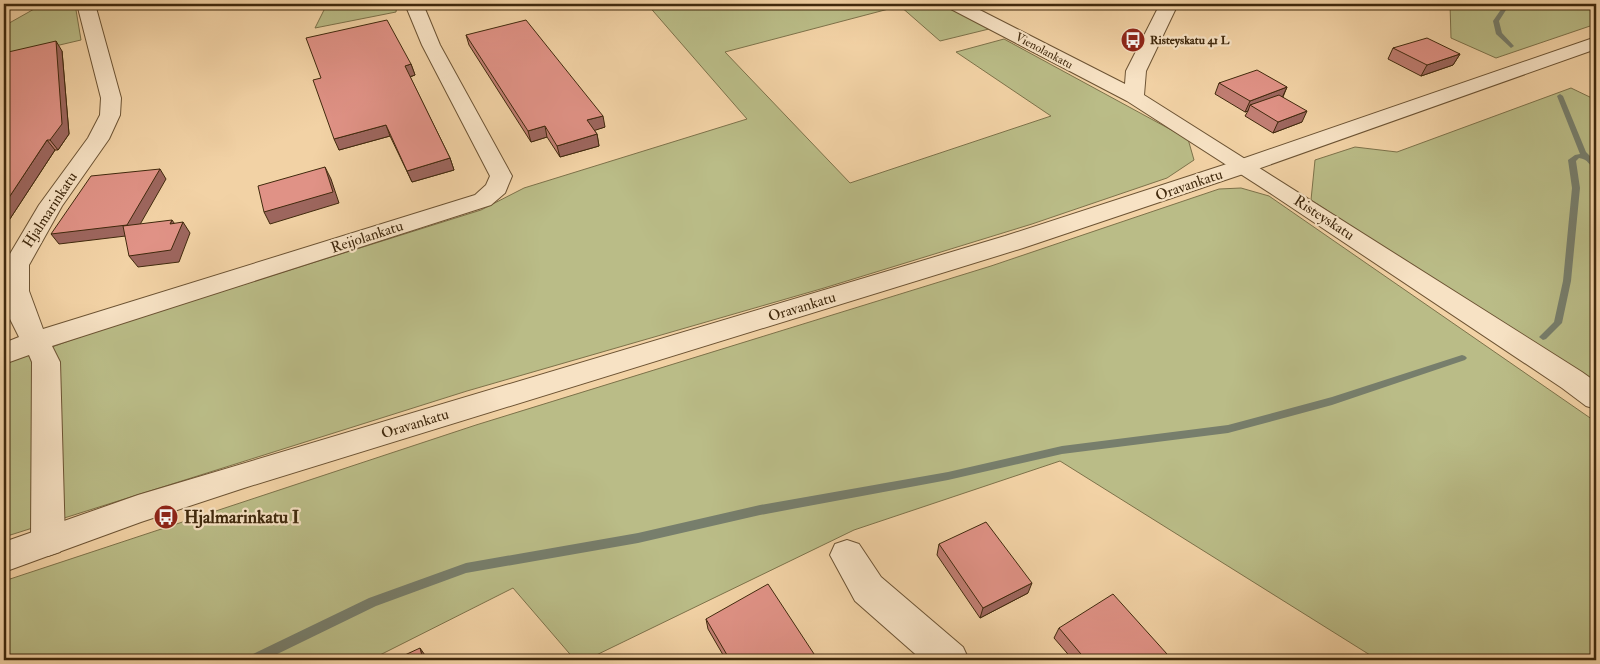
<svg xmlns="http://www.w3.org/2000/svg" width="1600" height="664" viewBox="0 0 1600 664" font-family="'IM FELL Double Pica',serif">
<rect width="100%" height="100%" fill="#f2d2a5"/>
<filter id="stains"><feTurbulence type="fractalNoise" baseFrequency=".004" numOctaves="4"/><feColorMatrix values="0 0 0 0 .2 0 0 0 0 .09 0 0 0 0 .02 0 0 0 .5 -.17"/></filter>
<radialGradient id="worn" r=".72"><stop offset=".6" stop-color="#630" stop-opacity="0"/><stop offset="1" stop-color="#630" stop-opacity=".3"/></radialGradient>
<path fill="#babc87" stroke="#7d724a" d="M 43,4 L 75,4 L 81,40 L 4,58 L 4,26 Z
M 327,4 L 397,4 L 396,12 L 315,28 Z
M 647,4 L 943,4 L 989,29 L 940,41 L 900,6 L 725,52 L 850,183 L 1051,116 L 956,52 L 1004,39 L 1188,139 L 1194,160 L 1167,178 L 1032,224 L 824,288 L 467,391 L 4,537 L 4,364 L 108,327 L 481,210 L 524,188 L 747,119 Z
M 1450,4 L 1596,4 L 1596,24 L 1496,58 L 1451,38 Z
M 1571,88 L 1596,100 L 1596,384 L 1311,200 L 1315,160 L 1355,147 L 1397,152 Z
M 1241,188 L 1269,196 L 1596,422 L 1596,660 L 1378,660 L 1060,461 L 854,530 L 586,660 L 575,660 L 513,588 L 370,660 L 4,660 L 4,581 L 476,425 L 991,266 L 1219,189 Z"/>
<g fill="none" stroke-linecap="round" stroke-linejoin="round">
<path fill="#777e6c" fill-rule="evenodd" d="M 1512,4 L 1519,4 L 1506,10 L 1499,21 L 1502,33 L 1514,46 L 1511,48 L 1496,34 L 1493,21 L 1502,8 Z
M 1560,94 L 1563,96 L 1586,152 L 1596,162 L 1596,168 C 1588,166 1589,159 1579,158 L 1576,161 L 1580,188 L 1571,281 L 1562,323 L 1546,339 L 1543,340 L 1539,337 L 1554,322 L 1563,281 L 1572,188 L 1568,160 L 1575,155 L 1580,154 L 1557,96 Z
M 1462,355 L 1465,356 L 1467,358 L 1465,360 L 1332,405 L 1228,433 L 1062,454 L 948,480 L 760,515 L 638,543 L 466,573 L 376,606 L 265,660 L 247,660 L 249,656 L 369,598 L 466,563 L 638,533 L 760,505 L 948,472 L 1062,446 L 1228,425 L 1332,397 Z"/>
<defs>
<path id="minor" d="M 77,4 L 95,4 L 121,98 L 120,115 L 109,139 L 62,206 L 29,265 L 29,291 L 43,329 L 475,195 L 486,185 L 490,176 L 422,45 L 405,4 L 423,4 L 440,45 L 512,176 L 505,193 L 491,205 L 52,346 L 60,362 L 65,541 L 60,552 L 48,556 L 36,552 L 31,541 L 32,362 L 29,355 L 4,364 L 4,343 L 19,337 L 10,319 L 4,294 L 4,264 L 39,205 L 88,138 L 100,115 L 101,98 Z
M 946,4 L 968,4 L 1125,84 L 1126,71 L 1160,4 L 1178,4 L 1146,71 L 1144,95 L 1582,372 L 1596,382 L 1596,409 L 1586,406 L 1562,388 L 1273,195 L 1127,101 L 949,8 Z
M 847,540 L 859,544 L 881,577 L 963,647 L 969,660 L 922,660 L 855,601 L 830,555 L 835,544 Z"/>
<path id="tertiary" d="M 1596,37 L 1596,49 L 1252,171 L 1023,248 L 244,488 L 141,522 L 4,572 L 4,542 L 138,495 L 1005,236 L 1236,161 Z"/>
</defs>
<use href="#minor" stroke="#6c5333" stroke-width="2"/>
<use href="#tertiary" stroke="#6c5333" stroke-width="2"/>
<use href="#minor" fill="#f7e2c4" fill-rule="evenodd"/>
<use href="#tertiary" fill="#f7e2c4" fill-rule="evenodd"/>
</g>
<path fill="#c17e73" stroke="#40290d" d="M 466,35 L 605,127 L 594,130 L 597,134 L 599,146 L 560,157 L 547,137 L 531,142 L 469,45 Z
M 1393,48 L 1460,54 L 1453,65 L 1421,76 L 1388,59 Z
M 62,51 L 69,134 L 58,150 L 55,150 L 4,228 L 4,53 Z
M 411,64 L 415,75 L 410,77 L 450,158 L 454,170 L 412,182 L 390,136 L 339,150 L 321,78 Z
M 1219,83 L 1287,87 L 1283,97 L 1302,122 L 1273,133 L 1245,116 L 1248,111 L 1245,112 L 1215,94 Z
M 939,544 L 1028,593 L 980,618 L 937,555 Z
M 706,619 L 818,660 L 726,660 L 708,629 Z
M 1059,628 L 1162,660 L 1073,660 L 1054,638 Z"/>
<path fill="#9d665e" stroke="#40290d" d="M 56,41 L 62,51 L 69,134 L 58,150 L 50,140 Z
M 1460,54 L 1453,65 L 1421,76 L 1427,65 Z
M 411,64 L 415,75 L 409,77 L 405,66 Z
M 1287,87 L 1282,98 L 1250,105 L 1248,111 L 1245,112 L 1250,101 Z
M 1307,111 L 1302,122 L 1273,133 L 1278,122 Z
M 603,116 L 605,127 L 590,132 L 587,120 Z
M 386,125 L 390,136 L 339,150 L 334,139 Z
M 545,126 L 547,137 L 531,142 L 528,131 Z
M 597,134 L 599,146 L 560,157 L 557,146 Z
M 47,140 L 55,150 L 4,228 L 4,205 Z
M 450,158 L 454,170 L 412,182 L 407,171 Z
M 325,167 L 331,179 L 339,203 L 270,224 L 264,212 Z
M 160,169 L 166,179 L 134,235 L 59,244 L 51,234 Z
M 172,220 L 179,230 L 183,222 L 190,233 L 179,262 L 138,267 L 129,256 L 170,224 Z
M 1032,583 L 1028,593 L 980,618 L 983,608 Z
M 420,648 L 427,658 L 428,660 L 423,660 Z
M 1167,654 L 1162,660 L 1157,660 Z"/>
<path fill="#e09286" stroke="#40290d" d="M 387,20 L 411,64 L 405,66 L 450,158 L 407,171 L 386,125 L 334,139 L 313,80 L 321,78 L 306,38 Z
M 526,20 L 603,116 L 587,120 L 597,134 L 557,146 L 545,126 L 528,131 L 466,35 Z
M 1427,38 L 1460,54 L 1427,65 L 1393,48 Z
M 56,41 L 62,124 L 50,140 L 47,140 L 4,205 L 4,53 Z
M 1257,70 L 1287,87 L 1250,101 L 1219,83 Z
M 1279,95 L 1307,111 L 1278,122 L 1250,105 Z
M 325,167 L 333,192 L 264,212 L 258,186 Z
M 160,169 L 127,225 L 51,234 L 91,176 Z
M 172,220 L 170,224 L 183,222 L 171,250 L 129,256 L 123,226 Z
M 986,522 L 1032,583 L 983,608 L 939,544 Z
M 768,584 L 818,660 L 730,660 L 706,619 Z
M 1113,594 L 1167,654 L 1157,660 L 1086,660 L 1059,628 Z
M 420,648 L 423,660 L 394,660 Z"/>
<defs>
<symbol id="bus-disc" viewBox="-11 -11 22 22"><circle r="9.5" fill="#8f2418" stroke="#f7e2c4"/><path d="M-5-6H5V4H4V6H2V4H-2V6H-4V4H-5ZM-3.5-4V0h7V-4ZM-3.5 1.2v1.5H-2V1.2ZM2 1.2v1.5H3.5V1.2Z" fill="#fff"/></symbol>
</defs>
<g fill-rule="evenodd">
<use href="#bus-disc" x="1119" y="26" width="28" height="28"/>
<use href="#bus-disc" x="152" y="503" width="28" height="28"/>
</g>
<g text-anchor="middle" dominant-baseline="central" stroke-width="4.5" stroke-linejoin="round" paint-order="stroke">
<g font-size="12" font-weight="bold" fill="#40290d" stroke="#f7e2c4" text-anchor="start">
<text x="1150" y="40">Risteyskatu 41 L</text>
</g>
<g font-size="12" fill="#40290d" stroke="#f7e2c4">
<text transform="translate(1044 51) rotate(28)">Vienolankatu</text>
</g>
<g font-size="15" fill="#40290d" stroke="#f7e2c4">
<text transform="translate(1189 185) rotate(-19)">Oravankatu</text>
<text transform="translate(50 210) rotate(-57)">Hjalmarinkatu</text>
<text transform="translate(1324 218) rotate(33)">Risteyskatu</text>
<text transform="translate(367 237) rotate(-18)">Reijolankatu</text>
<text transform="translate(802 307) rotate(-17)">Oravankatu</text>
<text transform="translate(415 424) rotate(-17)">Oravankatu</text>
</g>
<g font-size="18" font-weight="bold" fill="#40290d" stroke="#f7e2c4" text-anchor="start">
<text x="184" y="517">Hjalmarinkatu I</text>
</g>
</g>
<rect width="1600" height="664" fill="none" stroke="#f2d2a5" stroke-width="20"/>
<rect x="5" y="5" width="1590" height="654" fill="none" stroke="#40290d" stroke-width="2.5"/>
<rect x="10" y="10" width="1580" height="644" fill="none" stroke="#40290d"/>
<rect width="100%" height="100%" filter="url(#stains)"/>
<rect width="100%" height="100%" fill="url(#worn)"/>
</svg>
